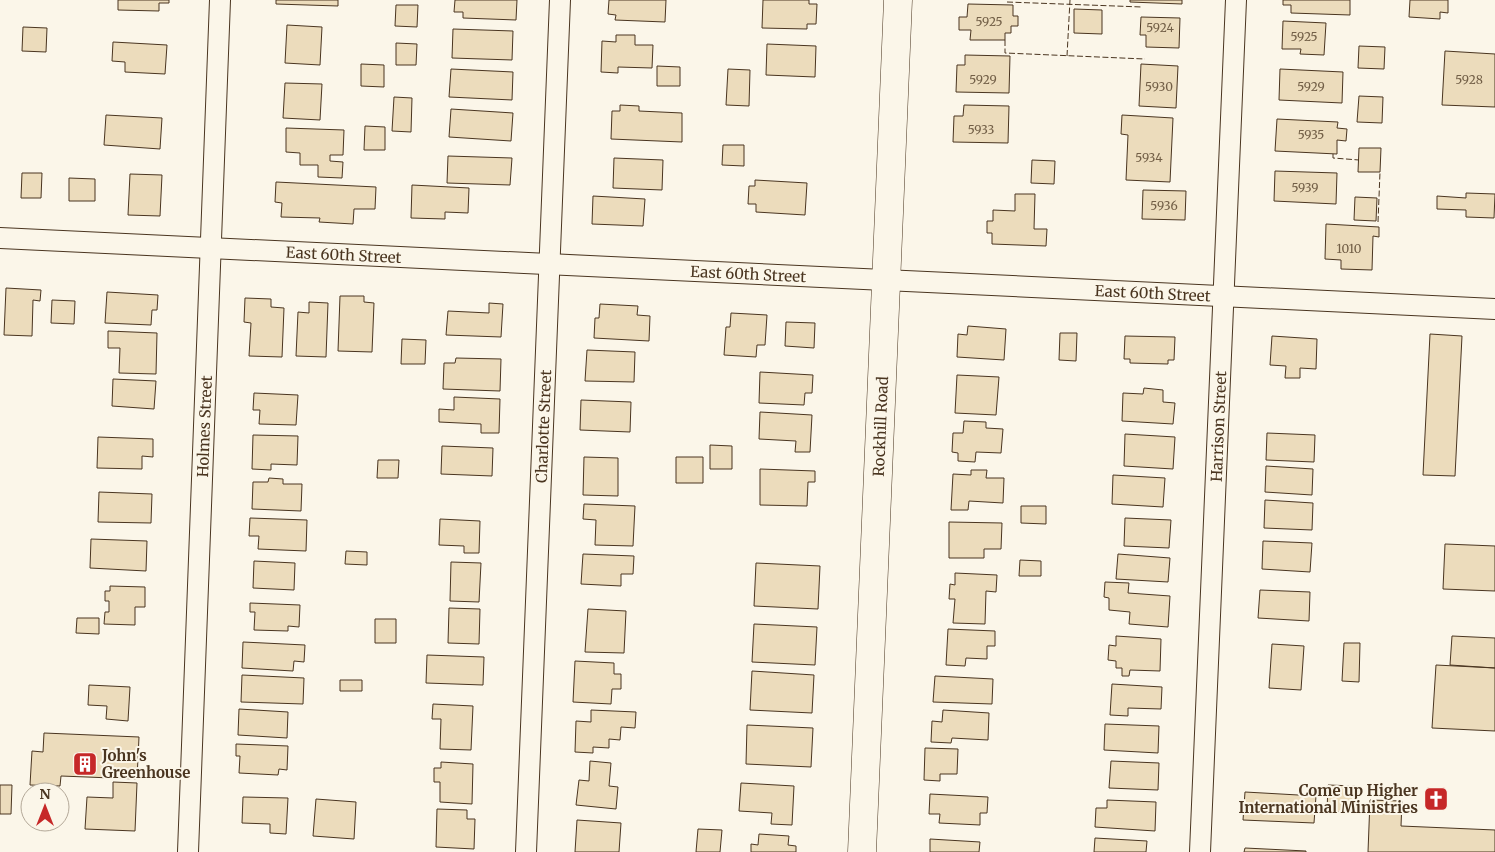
<svg xmlns="http://www.w3.org/2000/svg" width="1495" height="852" viewBox="0 0 1495 852" font-family="Merriweather,serif">
<rect width="100%" height="100%" fill="#fbf6e9"/>
<path fill="#ecdcbc" stroke="#4a3520" d="M 118,0 L 169,0 L 169,3 L 159,3 L 159,11 L 118,10 Z
M 276,0 L 338,0 L 338,6 L 276,4 Z
M 455,0 L 517,0 L 516,20 L 463,18 L 463,12 L 454,12 Z
M 609,0 L 666,0 L 665,22 L 615,20 L 616,15 L 608,14 Z
M 763,0 L 809,0 L 809,4 L 817,4 L 816,24 L 807,24 L 807,29 L 762,28 Z
M 1130,0 L 1182,0 L 1182,4 L 1130,2 Z
M 1283,0 L 1350,0 L 1350,15 L 1291,13 L 1291,5 L 1283,5 Z
M 1410,0 L 1448,0 L 1448,13 L 1440,12 L 1440,19 L 1409,17 Z
M 968,4 L 1013,5 L 1013,16 L 1018,16 L 1018,26 L 1011,26 L 1011,33 L 1005,33 L 1005,40 L 970,40 L 971,30 L 959,30 L 959,17 L 967,17 Z
M 396,5 L 418,5 L 417,27 L 395,26 Z
M 1074,9 L 1102,10 L 1102,34 L 1074,33 Z
M 1141,17 L 1180,18 L 1179,48 L 1146,47 L 1146,35 L 1140,35 Z
M 1283,21 L 1326,23 L 1324,55 L 1300,54 L 1301,49 L 1282,49 Z
M 287,25 L 322,27 L 320,65 L 285,63 Z
M 23,27 L 47,28 L 46,52 L 22,51 Z
M 453,29 L 513,31 L 512,60 L 452,58 Z
M 616,35 L 635,35 L 635,45 L 653,45 L 652,68 L 618,67 L 618,73 L 601,72 L 602,41 L 616,42 Z
M 113,42 L 167,45 L 165,74 L 125,72 L 125,62 L 112,61 Z
M 396,43 L 417,44 L 416,65 L 396,65 Z
M 767,44 L 816,46 L 815,77 L 766,75 Z
M 1359,46 L 1385,47 L 1384,69 L 1358,68 Z
M 1445,51 L 1495,54 L 1495,107 L 1442,105 Z
M 965,55 L 1010,56 L 1009,93 L 956,92 L 957,65 L 965,65 Z
M 361,64 L 384,65 L 384,87 L 361,86 Z
M 1141,64 L 1178,66 L 1176,108 L 1139,106 Z
M 657,66 L 680,67 L 680,86 L 657,86 Z
M 451,69 L 513,72 L 512,100 L 449,97 Z
M 728,69 L 750,70 L 749,106 L 726,105 Z
M 1280,69 L 1343,72 L 1342,103 L 1279,100 Z
M 285,83 L 322,84 L 320,120 L 283,118 Z
M 1359,96 L 1383,97 L 1382,123 L 1357,122 Z
M 394,97 L 412,98 L 411,132 L 392,131 Z
M 620,105 L 639,106 L 639,111 L 682,113 L 682,142 L 611,139 L 612,111 L 620,111 Z
M 964,105 L 1009,106 L 1008,143 L 953,142 L 954,116 L 963,116 Z
M 451,109 L 513,113 L 511,141 L 449,137 Z
M 106,115 L 162,118 L 160,149 L 104,145 Z
M 1122,115 L 1173,118 L 1170,182 L 1126,180 L 1128,135 L 1121,134 Z
M 1277,119 L 1338,122 L 1337,128 L 1347,129 L 1346,141 L 1337,140 L 1337,154 L 1275,151 Z
M 365,126 L 385,127 L 385,150 L 364,150 Z
M 286,128 L 344,130 L 343,155 L 330,155 L 330,161 L 343,162 L 342,178 L 318,177 L 318,165 L 300,165 L 300,153 L 286,152 Z
M 723,145 L 744,145 L 744,166 L 722,165 Z
M 1359,148 L 1381,148 L 1380,172 L 1358,172 Z
M 448,156 L 512,158 L 510,185 L 447,183 Z
M 614,158 L 663,160 L 662,190 L 613,188 Z
M 1032,160 L 1055,161 L 1054,184 L 1031,183 Z
M 1275,171 L 1337,173 L 1336,204 L 1274,201 Z
M 22,173 L 42,173 L 41,198 L 21,198 Z
M 130,174 L 162,175 L 160,216 L 128,215 Z
M 69,178 L 95,179 L 95,201 L 69,201 Z
M 755,180 L 807,183 L 805,215 L 756,212 L 756,204 L 748,204 L 749,186 L 755,186 Z
M 276,182 L 376,187 L 375,209 L 354,209 L 353,224 L 319,222 L 320,218 L 281,217 L 282,203 L 275,202 Z
M 412,185 L 469,188 L 468,213 L 445,212 L 445,219 L 411,218 Z
M 1143,190 L 1186,191 L 1185,220 L 1142,219 Z
M 1466,193 L 1495,194 L 1494,218 L 1466,217 L 1466,210 L 1437,209 L 1437,196 L 1466,198 Z
M 1015,194 L 1035,194 L 1034,229 L 1047,229 L 1046,246 L 992,244 L 992,233 L 987,233 L 987,221 L 993,221 L 993,210 L 1015,211 Z
M 593,196 L 645,199 L 643,226 L 592,224 Z
M 1355,197 L 1377,198 L 1376,221 L 1354,220 Z
M 1326,224 L 1379,227 L 1379,237 L 1373,236 L 1372,270 L 1341,269 L 1341,260 L 1325,259 Z
M 6,288 L 41,290 L 40,301 L 33,300 L 32,336 L 4,335 Z
M 107,292 L 158,295 L 157,310 L 152,310 L 151,325 L 105,323 Z
M 340,296 L 364,296 L 364,302 L 374,303 L 372,352 L 338,351 Z
M 245,298 L 271,299 L 271,307 L 284,308 L 282,357 L 249,356 L 251,323 L 244,322 Z
M 52,300 L 75,301 L 74,324 L 51,323 Z
M 309,302 L 328,303 L 326,357 L 296,356 L 298,312 L 309,313 Z
M 489,303 L 503,304 L 501,337 L 446,335 L 448,311 L 489,313 Z
M 600,304 L 638,306 L 637,315 L 650,316 L 649,341 L 594,338 L 595,318 L 599,318 Z
M 731,313 L 767,315 L 765,345 L 757,345 L 756,357 L 724,355 L 726,327 L 730,327 Z
M 786,322 L 815,323 L 814,348 L 785,346 Z
M 968,326 L 1006,329 L 1004,360 L 957,357 L 958,334 L 967,335 Z
M 108,331 L 157,333 L 156,374 L 119,373 L 120,348 L 108,348 Z
M 1060,333 L 1077,333 L 1076,361 L 1059,360 Z
M 1430,334 L 1462,336 L 1455,476 L 1423,475 Z
M 1125,336 L 1175,337 L 1174,360 L 1168,360 L 1168,364 L 1130,363 L 1130,359 L 1124,359 Z
M 1272,336 L 1317,339 L 1316,369 L 1300,368 L 1300,378 L 1285,378 L 1286,366 L 1270,365 Z
M 402,339 L 426,340 L 425,364 L 401,364 Z
M 587,350 L 635,352 L 634,382 L 585,381 Z
M 456,358 L 501,359 L 500,391 L 443,389 L 444,363 L 455,363 Z
M 760,372 L 813,375 L 812,393 L 805,393 L 804,405 L 759,403 Z
M 957,375 L 999,377 L 996,415 L 955,413 Z
M 113,379 L 156,381 L 154,409 L 112,406 Z
M 1144,388 L 1163,390 L 1163,402 L 1175,403 L 1173,424 L 1122,421 L 1123,393 L 1143,394 Z
M 254,393 L 298,395 L 296,425 L 259,424 L 260,410 L 253,410 Z
M 454,397 L 500,399 L 499,433 L 481,433 L 481,424 L 439,422 L 439,409 L 454,410 Z
M 581,400 L 631,402 L 630,432 L 580,430 Z
M 760,412 L 812,415 L 810,452 L 795,452 L 796,441 L 759,439 Z
M 964,421 L 986,422 L 986,428 L 1003,429 L 1001,453 L 976,452 L 975,462 L 958,461 L 958,453 L 952,452 L 953,433 L 963,433 Z
M 1267,433 L 1315,435 L 1314,462 L 1266,460 Z
M 1125,434 L 1175,437 L 1173,469 L 1124,466 Z
M 253,435 L 298,436 L 297,465 L 271,464 L 271,470 L 252,469 Z
M 98,437 L 153,439 L 153,457 L 142,456 L 142,469 L 97,468 Z
M 710,445 L 732,446 L 732,469 L 710,469 Z
M 442,446 L 493,448 L 492,476 L 441,474 Z
M 584,457 L 618,458 L 618,496 L 583,495 Z
M 676,457 L 703,457 L 703,483 L 676,483 Z
M 378,460 L 399,460 L 398,478 L 377,478 Z
M 1266,466 L 1313,469 L 1312,495 L 1265,492 Z
M 760,469 L 815,471 L 815,482 L 808,482 L 807,506 L 760,505 Z
M 971,470 L 987,470 L 986,478 L 1004,478 L 1003,503 L 969,501 L 968,510 L 951,510 L 953,474 L 971,475 Z
M 1113,475 L 1165,478 L 1163,507 L 1112,504 Z
M 269,478 L 283,479 L 283,484 L 302,484 L 301,511 L 252,509 L 253,482 L 268,482 Z
M 99,492 L 152,494 L 151,523 L 98,522 Z
M 1265,500 L 1313,503 L 1312,530 L 1264,528 Z
M 584,504 L 635,506 L 633,546 L 595,545 L 596,520 L 583,519 Z
M 1021,506 L 1046,506 L 1046,524 L 1021,523 Z
M 250,518 L 307,520 L 306,551 L 258,549 L 259,536 L 249,536 Z
M 1125,518 L 1171,520 L 1169,548 L 1124,546 Z
M 440,519 L 480,521 L 479,553 L 464,553 L 464,546 L 439,545 Z
M 949,522 L 1002,523 L 1001,549 L 984,549 L 984,558 L 949,558 Z
M 91,539 L 147,541 L 146,571 L 90,568 Z
M 1263,541 L 1312,543 L 1310,572 L 1262,569 Z
M 1445,544 L 1495,546 L 1495,591 L 1443,589 Z
M 346,551 L 367,552 L 367,565 L 345,564 Z
M 583,554 L 634,556 L 633,574 L 621,574 L 621,586 L 581,584 Z
M 1118,554 L 1170,558 L 1168,582 L 1116,579 Z
M 1020,560 L 1041,561 L 1041,576 L 1019,576 Z
M 254,561 L 295,563 L 294,590 L 253,588 Z
M 451,562 L 481,563 L 479,602 L 450,601 Z
M 756,563 L 820,566 L 818,609 L 754,606 Z
M 955,573 L 997,575 L 996,592 L 986,591 L 985,624 L 953,623 L 955,599 L 949,599 L 950,584 L 955,585 Z
M 1105,582 L 1129,583 L 1128,593 L 1170,596 L 1168,627 L 1129,624 L 1130,612 L 1109,610 L 1109,598 L 1104,597 Z
M 110,586 L 145,587 L 145,607 L 135,607 L 135,625 L 104,624 L 105,612 L 109,612 L 109,601 L 105,601 L 105,591 L 110,591 Z
M 1260,590 L 1310,592 L 1309,621 L 1258,618 Z
M 250,603 L 300,605 L 299,627 L 288,626 L 288,631 L 254,630 L 255,612 L 250,612 Z
M 449,608 L 480,609 L 479,644 L 448,643 Z
M 588,609 L 626,611 L 624,653 L 585,652 Z
M 77,618 L 99,618 L 99,634 L 76,633 Z
M 375,619 L 396,619 L 396,643 L 375,643 Z
M 754,624 L 817,627 L 815,665 L 752,662 Z
M 948,629 L 995,631 L 995,646 L 987,646 L 987,659 L 966,658 L 965,666 L 946,665 Z
M 1116,636 L 1161,639 L 1160,671 L 1130,670 L 1129,676 L 1122,676 L 1122,668 L 1116,668 L 1116,661 L 1108,660 L 1109,645 L 1116,646 Z
M 1452,636 L 1495,638 L 1495,668 L 1450,665 Z
M 243,642 L 305,645 L 304,662 L 294,661 L 293,671 L 242,668 Z
M 1344,643 L 1360,643 L 1359,682 L 1342,681 Z
M 1272,644 L 1304,646 L 1301,690 L 1269,688 Z
M 427,655 L 484,657 L 483,685 L 426,683 Z
M 575,661 L 614,663 L 614,674 L 621,674 L 621,689 L 612,689 L 611,704 L 573,702 Z
M 1436,665 L 1495,668 L 1495,731 L 1432,728 Z
M 752,671 L 814,675 L 812,713 L 750,710 Z
M 242,675 L 304,678 L 303,704 L 241,702 Z
M 935,676 L 993,679 L 992,704 L 933,702 Z
M 340,680 L 362,680 L 362,691 L 340,691 Z
M 1112,684 L 1162,687 L 1161,709 L 1128,708 L 1128,716 L 1110,715 Z
M 89,685 L 130,687 L 128,721 L 106,719 L 107,706 L 88,705 Z
M 433,704 L 473,706 L 471,750 L 440,749 L 441,719 L 432,719 Z
M 239,709 L 288,712 L 287,738 L 238,735 Z
M 591,710 L 636,712 L 635,728 L 621,727 L 620,740 L 609,739 L 609,748 L 593,747 L 593,753 L 575,752 L 576,721 L 591,722 Z
M 943,710 L 989,713 L 988,740 L 952,738 L 951,743 L 931,742 L 932,721 L 942,722 Z
M 1105,724 L 1159,726 L 1158,753 L 1104,750 Z
M 747,725 L 813,728 L 811,767 L 746,764 Z
M 44,733 L 139,737 L 137,779 L 61,776 L 60,786 L 30,785 L 32,751 L 43,752 Z
M 236,744 L 288,746 L 287,770 L 279,769 L 278,775 L 239,773 L 240,756 L 236,756 Z
M 925,748 L 958,749 L 957,774 L 940,774 L 940,781 L 924,780 Z
M 590,761 L 611,763 L 609,786 L 618,787 L 616,809 L 576,805 L 579,780 L 589,781 Z
M 1111,761 L 1159,763 L 1158,790 L 1109,788 Z
M 441,762 L 473,764 L 472,804 L 440,802 L 440,782 L 434,782 L 434,768 L 441,768 Z
M 113,782 L 137,783 L 135,831 L 85,829 L 87,797 L 113,798 Z
M 741,783 L 794,786 L 792,825 L 771,824 L 772,813 L 739,811 Z
M 0,785 L 12,785 L 11,814 L 0,814 Z
M 1328,785 L 1355,786 L 1353,812 L 1327,811 Z
M 1245,792 L 1316,796 L 1314,823 L 1243,820 Z
M 930,794 L 988,797 L 987,813 L 980,813 L 980,825 L 939,823 L 940,814 L 929,814 Z
M 243,797 L 288,798 L 286,834 L 270,833 L 270,824 L 242,823 Z
M 316,799 L 356,802 L 354,839 L 313,836 Z
M 1107,800 L 1156,802 L 1155,831 L 1095,827 L 1096,808 L 1107,808 Z
M 1370,800 L 1402,801 L 1401,826 L 1495,830 L 1495,852 L 1368,852 Z
M 437,809 L 467,810 L 467,819 L 475,819 L 474,849 L 436,847 Z
M 577,820 L 621,823 L 619,852 L 575,852 Z
M 698,829 L 722,830 L 720,852 L 696,852 Z
M 759,834 L 789,836 L 788,845 L 796,846 L 796,852 L 751,852 L 751,844 L 758,845 Z
M 1095,838 L 1147,841 L 1146,852 L 1094,852 Z
M 930,839 L 980,842 L 979,852 L 930,852 Z
M 1245,848 L 1306,851 L 1306,852 L 1244,852 Z"/>
<g fill="none" stroke-linecap="round" stroke-linejoin="round">
<defs>
<g id="street">
<path id="s1" d="M 0,238 L 1495,309"/>
<path id="s2" d="M 188,852 L 220,0"/>
<path id="s3" d="M 526,852 L 560,0"/>
<path id="s4" d="M 1200,852 L 1236,0"/>
</g>
<g id="secondary">
<path id="s5" d="M 862,852 L 898,0"/>
</g>
</defs>
<use href="#street" stroke="#4a3520" stroke-width="22"/>
<use href="#secondary" stroke="#4a3520" stroke-width="29"/>
<use href="#street" stroke="#fbf6e9" stroke-width="20"/>
<use href="#secondary" stroke="#fbf6e9" stroke-width="28"/>
<path stroke="#4a3520" stroke-width="1" stroke-dasharray="6 2.5" stroke-linecap="butt" d="M 1007,2 L 1142,7
M 1005,40 L 1005,53 L 1145,59
M 1067,56 L 1070,0
M 1333,154 L 1333,158 L 1359,160
M 1378,222 L 1380,172"/>
</g>
<defs>
<symbol id="building-square" viewBox="-11 -11 22 22"><rect x="-9" y="-9" width="18" height="18" rx="4" fill="#c62828" stroke="#fbf6e9"/><path d="M-4-6H4V6H1V3H-1V6H-4ZM-2.5-4.3h1.7v1.8h-1.7ZM.8-4.3h1.7v1.8H.8ZM-2.5-1h1.7V.8h-1.7ZM.8-1h1.7V.8H.8Z" fill="#fff"/></symbol>
<symbol id="church-square" viewBox="-11 -11 22 22"><rect x="-9" y="-9" width="18" height="18" rx="4" fill="#c62828" stroke="#fbf6e9"/><path d="M-1.2-6h2.4v3.5h3.3v2.4h-3.3V6h-2.4V-.1h-3.3v-2.4h3.3Z" fill="#fff"/></symbol>
</defs>
<g fill-rule="evenodd">
<use href="#building-square" x="71" y="750" width="28" height="28"/>
<use href="#church-square" x="1422" y="785" width="28" height="28"/>
</g>
<g text-anchor="middle" dominant-baseline="central" stroke-width="4" stroke-linejoin="round" paint-order="stroke">
<g font-size="12" fill="#725f47">
<text x="989" y="21">5925</text>
<text x="1160" y="27">5924</text>
<text x="1304" y="36">5925</text>
<text x="983" y="79">5929</text>
<text x="1469" y="79">5928</text>
<text x="1159" y="86">5930</text>
<text x="1311" y="86">5929</text>
<text x="981" y="129">5933</text>
<text x="1311" y="134">5935</text>
<text x="1149" y="157">5934</text>
<text x="1305" y="187">5939</text>
<text x="1164" y="205">5936</text>
<text x="1349" y="248">1010</text>
</g>
<g font-size="15" fill="#4a3520" stroke="#fbf6e9">
<text stroke="none"><textPath href="#s1" startOffset="344">East 60th Street</textPath></text>
<text stroke="none"><textPath href="#s1" startOffset="749">East 60th Street</textPath></text>
<text stroke="none"><textPath href="#s1" startOffset="1154">East 60th Street</textPath></text>
<text stroke="none"><textPath href="#s2" startOffset="426">Holmes Street</textPath></text>
<text stroke="none"><textPath href="#s3" startOffset="426">Charlotte Street</textPath></text>
<text stroke="none"><textPath href="#s5" startOffset="426">Rockhill Road</textPath></text>
<text stroke="none"><textPath href="#s4" startOffset="426">Harrison Street</textPath></text>
</g>
<g font-size="15" font-weight="bold" fill="#4a3520" stroke="#fbf6e9" text-anchor="start">
<text x="102" y="755">John's<tspan x="102" dy="17">Greenhouse</tspan></text>
<text x="1418" y="790" text-anchor="end">Come up Higher<tspan x="1418" dy="17">International Ministries</tspan></text>
</g>
</g>
<g transform="translate(45 807)"><circle r="24" fill="#fbf6e9" stroke="#b4a999"/>
<path d="M0-4L9 19L0 12L-9 19Z" fill="#c62828"/>
<text y="-8" font-size="14" font-weight="bold" text-anchor="middle" fill="#4a3520">N</text>
</g>
</svg>
